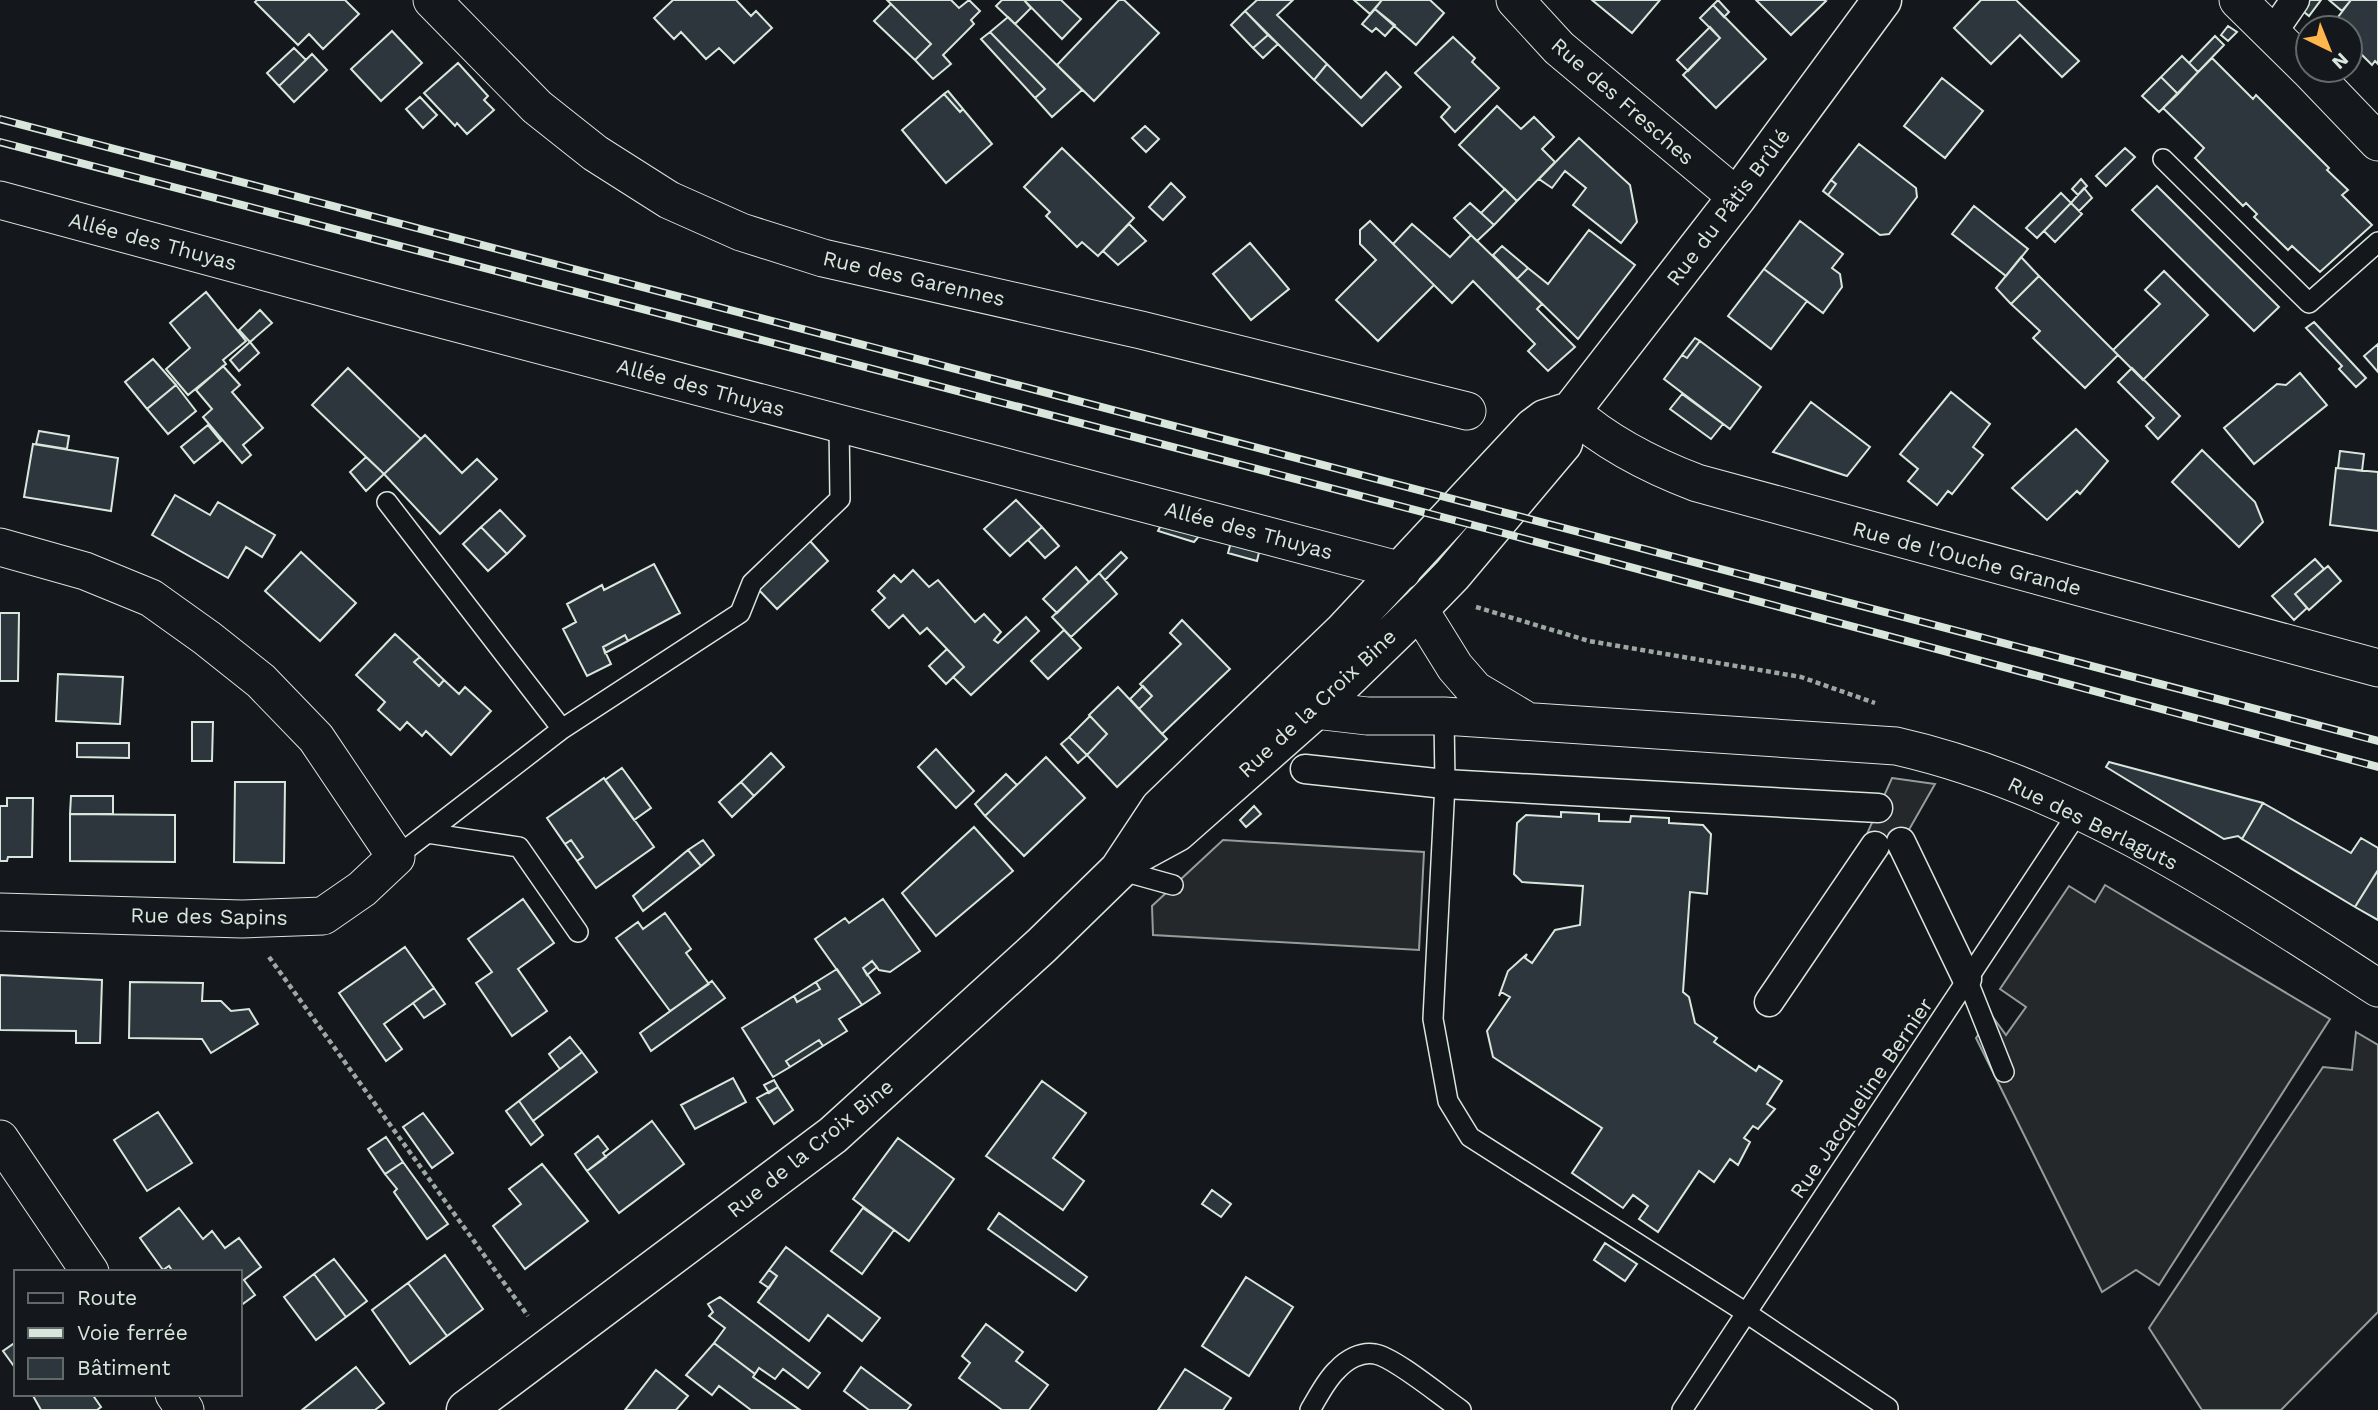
<svg xmlns="http://www.w3.org/2000/svg" width="2378" height="1410" viewBox="0 0 2378 1410" font-family="'Work Sans',sans-serif">
<rect width="100%" height="100%" fill="#14181c"/>
<path fill="#24282b" stroke="#939e99" stroke-width="2" d="M 1892,778 L 1935,784 L 1894,856 L 1875,846 L 1866,836 Z
M 1223,840 L 1424,852 L 1419,950 L 1153,935 L 1152,906 Z
M 2105,885 L 2330,1019 L 2159,1285 L 2136,1270 L 2102,1292 L 1976,1038 L 1992,1016 L 2006,1035 L 2026,1007 L 2000,989 L 2069,886 L 2095,902 Z
M 2356,1032 L 2378,1045 L 2378,1312 L 2281,1410 L 2202,1410 L 2149,1328 L 2323,1067 L 2352,1070 Z"/>
<path fill="#2c363c" stroke="#d8e6dc" stroke-width="2" d="M 257,0 L 345,0 L 359,14 L 323,49 L 309,34 L 298,45 L 255,2 Z
M 673,0 L 736,0 L 751,16 L 756,11 L 772,28 L 734,63 L 719,48 L 706,59 L 681,32 L 674,39 L 654,18 Z
M 887,0 L 951,0 L 959,8 L 969,0 L 980,11 L 971,20 L 974,24 L 943,55 L 951,64 L 933,79 L 915,60 L 931,44 Z
M 1002,0 L 1024,0 L 1031,8 L 1015,24 L 996,6 Z
M 1024,0 L 1061,0 L 1081,19 L 1062,39 Z
M 1119,0 L 1124,0 L 1159,33 L 1094,101 L 1057,65 Z
M 1257,0 L 1293,0 L 1277,15 L 1327,64 L 1314,80 L 1245,11 Z
M 1354,0 L 1382,0 L 1370,14 Z
M 1382,0 L 1430,0 L 1444,13 L 1416,45 L 1375,9 Z
M 1592,0 L 1660,0 L 1632,33 Z
M 1718,0 L 1729,12 L 1724,17 L 1713,5 Z
M 1756,0 L 1824,0 L 1826,1 L 1791,35 Z
M 1981,0 L 2016,0 L 2079,61 L 2062,77 L 2020,35 L 1991,64 L 1954,28 Z
M 2305,0 L 2321,0 L 2309,16 L 2299,8 Z
M 2329,0 L 2351,0 L 2342,11 Z
M 2351,0 L 2378,0 L 2378,64 L 2375,61 L 2372,65 L 2350,43 L 2350,28 L 2335,28 L 2332,25 Z
M 891,4 L 931,44 L 915,60 L 874,21 Z
M 1713,5 L 1766,59 L 1716,108 L 1683,75 L 1720,38 L 1700,18 Z
M 1375,9 L 1395,25 L 1385,36 L 1376,28 L 1372,32 L 1362,24 Z
M 1245,11 L 1268,35 L 1253,48 L 1231,25 Z
M 1008,17 L 1082,90 L 1052,117 L 1035,98 L 1045,89 L 990,32 Z
M 2228,26 L 2237,32 L 2228,41 L 2221,35 Z
M 1710,27 L 1720,38 L 1688,71 L 1677,60 Z
M 392,31 L 422,63 L 381,101 L 351,69 Z
M 990,32 L 1045,89 L 1035,98 L 981,39 Z
M 1268,35 L 1278,44 L 1263,58 L 1253,48 Z
M 2215,36 L 2224,45 L 2198,72 L 2189,63 Z
M 1453,37 L 1475,58 L 1472,62 L 1499,88 L 1455,132 L 1441,117 L 1450,107 L 1415,73 Z
M 294,48 L 306,60 L 279,86 L 267,73 Z
M 312,54 L 327,70 L 294,102 L 279,86 Z
M 2182,56 L 2198,72 L 2178,94 L 2161,77 Z
M 2212,58 L 2253,99 L 2256,95 L 2329,168 L 2327,170 L 2348,190 L 2342,195 L 2372,225 L 2320,272 L 2292,246 L 2288,250 L 2254,217 L 2257,214 L 2246,203 L 2243,206 L 2195,158 L 2204,148 L 2163,108 Z
M 458,63 L 488,96 L 484,100 L 494,110 L 467,134 L 457,123 L 455,126 L 424,93 Z
M 1327,64 L 1361,98 L 1386,72 L 1401,87 L 1362,126 L 1314,80 Z
M 2161,77 L 2178,94 L 2159,112 L 2142,96 Z
M 1942,78 L 1983,111 L 1945,158 L 1904,126 Z
M 948,91 L 963,109 L 960,112 L 944,94 Z
M 944,94 L 960,112 L 963,109 L 992,144 L 946,183 L 902,130 Z
M 420,97 L 437,115 L 423,128 L 406,109 Z
M 1497,106 L 1521,129 L 1534,117 L 1554,137 L 1542,149 L 1555,162 L 1517,201 L 1459,145 Z
M 1145,126 L 1159,139 L 1146,152 L 1132,138 Z
M 1579,138 L 1630,185 L 1637,222 L 1621,243 L 1573,205 L 1586,188 L 1565,171 L 1552,188 L 1539,179 Z
M 1859,144 L 1916,188 L 1917,197 L 1889,234 L 1880,235 L 1828,195 L 1836,184 L 1831,180 Z
M 1062,148 L 1134,218 L 1098,256 L 1082,242 L 1077,247 L 1046,216 L 1050,212 L 1024,187 Z
M 2125,148 L 2135,157 L 2106,186 L 2096,176 Z
M 2081,179 L 2087,186 L 2078,195 L 2072,189 Z
M 1831,180 L 1836,184 L 1828,195 L 1823,191 Z
M 1171,183 L 1185,197 L 1163,220 L 1149,207 Z
M 2157,186 L 2279,307 L 2254,331 L 2132,210 Z
M 2084,188 L 2092,198 L 2079,211 L 2071,203 Z
M 1505,189 L 1517,201 L 1494,225 L 1481,213 Z
M 2061,193 L 2071,203 L 2037,238 L 2026,228 Z
M 1470,203 L 1494,225 L 1477,241 L 1454,218 Z
M 2071,203 L 2082,214 L 2055,242 L 2044,231 Z
M 1974,206 L 2028,249 L 2006,276 L 1952,234 Z
M 1370,221 L 1434,285 L 1378,341 L 1336,300 L 1376,260 L 1360,244 L 1360,230 Z
M 1800,221 L 1843,254 L 1832,268 L 1840,274 L 1842,287 L 1823,313 L 1764,269 Z
M 1129,224 L 1146,241 L 1118,265 L 1103,251 Z
M 1412,224 L 1450,257 L 1471,235 L 1542,304 L 1537,309 L 1575,347 L 1548,371 L 1528,351 L 1535,344 L 1473,281 L 1452,303 L 1393,244 Z
M 1589,230 L 1635,265 L 1578,339 L 1517,279 L 1528,268 L 1548,284 Z
M 1250,243 L 1289,289 L 1251,320 L 1213,274 Z
M 1502,246 L 1528,268 L 1517,279 L 1493,255 Z
M 2021,257 L 2039,276 L 2011,304 L 1996,288 Z
M 1764,269 L 1807,301 L 1771,349 L 1728,316 Z
M 2164,271 L 2208,315 L 2143,380 L 2113,350 L 2160,304 L 2145,290 Z
M 2039,276 L 2118,355 L 2085,388 L 2033,338 L 2040,331 L 2011,304 Z
M 206,292 L 246,341 L 223,360 L 226,364 L 188,395 L 166,369 L 190,348 L 170,323 Z
M 260,310 L 272,323 L 250,342 L 239,330 Z
M 2314,322 L 2366,378 L 2356,387 L 2339,369 L 2342,366 L 2306,328 Z
M 1695,338 L 1700,341 L 1687,358 L 1682,355 Z
M 1700,341 L 1761,387 L 1730,429 L 1664,379 L 1682,355 L 1687,358 Z
M 250,342 L 259,353 L 239,371 L 230,360 Z
M 2378,344 L 2378,372 L 2364,356 Z
M 153,359 L 176,385 L 147,409 L 125,382 Z
M 223,366 L 240,385 L 232,392 L 263,428 L 243,445 L 251,455 L 242,463 L 203,417 L 212,409 L 196,390 Z
M 348,368 L 421,439 L 384,474 L 312,405 Z
M 2132,368 L 2180,416 L 2158,439 L 2146,426 L 2154,418 L 2118,382 Z
M 2300,373 L 2327,405 L 2254,464 L 2224,428 L 2277,384 L 2286,385 Z
M 176,385 L 196,411 L 168,434 L 147,409 Z
M 1951,392 L 1990,424 L 1973,447 L 1983,455 L 1952,494 L 1948,491 L 1937,505 L 1908,481 L 1918,469 L 1900,454 Z
M 1682,394 L 1723,424 L 1711,439 L 1670,409 Z
M 1811,402 L 1870,447 L 1847,476 L 1773,452 Z
M 208,425 L 221,441 L 194,463 L 181,447 Z
M 2076,429 L 2108,461 L 2080,494 L 2077,491 L 2047,520 L 2012,488 Z
M 39,431 L 69,436 L 67,449 L 36,444 Z
M 425,435 L 462,473 L 477,459 L 497,479 L 440,534 L 384,474 Z
M 33,444 L 118,458 L 111,511 L 24,497 Z
M 2202,450 L 2255,502 L 2263,522 L 2239,547 L 2172,482 Z
M 2340,451 L 2364,454 L 2362,471 L 2338,468 Z
M 366,457 L 384,474 L 366,491 L 350,472 Z
M 2336,468 L 2378,472 L 2378,531 L 2330,525 Z
M 175,495 L 210,515 L 218,502 L 275,535 L 262,557 L 246,547 L 228,578 L 152,535 Z
M 1016,500 L 1042,527 L 1010,556 L 984,529 Z
M 500,510 L 525,536 L 507,554 L 481,527 Z
M 1166,515 L 1206,528 L 1194,542 L 1158,531 Z
M 481,527 L 507,554 L 488,571 L 463,544 Z
M 1042,527 L 1059,546 L 1045,558 L 1028,540 Z
M 1233,535 L 1261,544 L 1257,561 L 1228,553 Z
M 810,541 L 828,561 L 777,609 L 758,589 Z
M 301,552 L 356,603 L 320,641 L 265,591 Z
M 1121,552 L 1127,558 L 1105,580 L 1099,573 Z
M 2315,559 L 2324,569 L 2295,594 L 2307,608 L 2294,620 L 2272,596 Z
M 654,564 L 680,613 L 628,641 L 625,635 L 603,647 L 611,664 L 587,676 L 563,629 L 576,622 L 567,604 L 602,585 L 604,590 Z
M 2328,566 L 2341,581 L 2309,610 L 2295,594 Z
M 1076,567 L 1089,582 L 1057,613 L 1043,599 Z
M 913,570 L 929,587 L 938,580 L 975,622 L 984,614 L 1001,632 L 994,640 L 998,643 L 1026,617 L 1039,631 L 971,695 L 953,677 L 964,667 L 927,628 L 920,634 L 903,615 L 889,628 L 872,610 L 885,598 L 878,591 L 894,575 L 901,582 Z
M 1099,573 L 1117,594 L 1071,637 L 1052,617 Z
M 0,613 L 19,613 L 18,681 L 0,681 Z
M 1182,620 L 1230,669 L 1162,734 L 1139,709 L 1152,696 L 1140,684 L 1181,644 L 1170,633 Z
M 1064,630 L 1081,648 L 1048,679 L 1031,661 Z
M 395,634 L 420,657 L 414,662 L 439,686 L 444,680 L 459,694 L 465,687 L 491,711 L 451,755 L 426,731 L 422,736 L 407,722 L 400,730 L 378,710 L 385,702 L 356,675 Z
M 625,635 L 628,641 L 605,653 L 603,647 Z
M 947,649 L 964,667 L 946,684 L 929,666 Z
M 420,657 L 444,680 L 439,686 L 414,662 Z
M 58,674 L 123,677 L 120,724 L 56,721 Z
M 1143,686 L 1152,696 L 1139,709 L 1130,699 Z
M 1118,687 L 1167,739 L 1117,787 L 1087,755 L 1107,734 L 1089,715 Z
M 1090,716 L 1107,734 L 1087,755 L 1069,737 Z
M 192,722 L 213,722 L 212,761 L 192,761 Z
M 1069,737 L 1087,755 L 1078,763 L 1061,744 Z
M 77,743 L 129,743 L 129,758 L 77,757 Z
M 936,749 L 974,791 L 956,808 L 918,767 Z
M 771,753 L 784,767 L 754,796 L 741,782 Z
M 1046,757 L 1085,798 L 1024,856 L 985,816 Z
M 2109,762 L 2263,803 L 2242,839 L 2238,836 L 2224,839 L 2106,767 Z
M 622,768 L 651,808 L 634,820 L 605,780 Z
M 1006,774 L 1017,785 L 985,816 L 975,804 Z
M 604,778 L 654,847 L 596,888 L 577,861 L 583,857 L 571,840 L 565,844 L 547,818 Z
M 235,782 L 285,782 L 284,863 L 234,862 Z
M 741,782 L 754,796 L 732,817 L 719,802 Z
M 71,796 L 113,796 L 113,814 L 70,814 Z
M 7,798 L 33,798 L 32,857 L 8,857 L 7,861 L 0,861 L 0,806 L 7,806 Z
M 2263,803 L 2351,853 L 2361,838 L 2378,848 L 2378,870 L 2355,907 L 2242,839 Z
M 1254,806 L 1261,814 L 1246,827 L 1240,820 Z
M 1561,812 L 1599,814 L 1599,821 L 1630,822 L 1631,816 L 1669,818 L 1669,823 L 1703,825 L 1711,834 L 1707,894 L 1690,892 L 1683,992 L 1689,997 L 1695,1023 L 1717,1038 L 1714,1042 L 1756,1071 L 1759,1066 L 1782,1081 L 1767,1104 L 1775,1109 L 1758,1129 L 1753,1126 L 1744,1138 L 1750,1142 L 1738,1165 L 1730,1159 L 1714,1182 L 1699,1171 L 1658,1232 L 1639,1219 L 1648,1206 L 1633,1195 L 1623,1208 L 1572,1173 L 1602,1128 L 1493,1057 L 1487,1031 L 1510,997 L 1501,992 L 1499,996 L 1508,971 L 1527,954 L 1525,958 L 1532,963 L 1555,930 L 1580,925 L 1583,886 L 1522,882 L 1514,874 L 1517,823 L 1526,815 L 1561,817 Z
M 70,814 L 175,815 L 175,862 L 70,861 Z
M 974,827 L 1013,871 L 936,936 L 902,893 Z
M 571,840 L 583,857 L 577,861 L 565,844 Z
M 703,840 L 714,855 L 701,866 L 688,850 Z
M 688,850 L 701,866 L 643,911 L 633,896 Z
M 2378,870 L 2378,920 L 2355,907 Z
M 523,899 L 554,943 L 518,969 L 547,1011 L 512,1036 L 476,983 L 492,972 L 468,939 Z
M 883,899 L 920,951 L 890,972 L 879,970 L 872,961 L 863,968 L 880,993 L 862,1005 L 815,939 L 845,918 L 849,923 Z
M 665,913 L 691,949 L 686,953 L 709,984 L 670,1011 L 616,938 L 638,922 L 643,929 Z
M 405,947 L 434,988 L 384,1024 L 402,1049 L 386,1061 L 339,993 Z
M 872,961 L 877,967 L 867,975 L 863,968 Z
M 837,969 L 862,1005 L 839,1019 L 847,1031 L 823,1046 L 819,1040 L 786,1061 L 790,1067 L 773,1077 L 742,1028 L 794,996 L 797,1002 L 820,989 L 816,982 Z
M 0,975 L 102,980 L 100,1043 L 76,1043 L 76,1031 L 0,1030 Z
M 712,981 L 725,998 L 651,1051 L 640,1033 Z
M 130,982 L 203,983 L 202,1001 L 221,1001 L 231,1011 L 249,1009 L 258,1024 L 211,1053 L 202,1039 L 129,1038 Z
M 816,982 L 820,989 L 797,1002 L 794,996 Z
M 434,988 L 445,1004 L 424,1018 L 413,1003 Z
M 570,1037 L 582,1052 L 560,1069 L 549,1054 Z
M 819,1040 L 823,1046 L 790,1067 L 786,1061 Z
M 582,1052 L 597,1072 L 533,1121 L 519,1101 Z
M 733,1078 L 746,1102 L 695,1129 L 681,1105 Z
M 774,1080 L 778,1087 L 769,1093 L 764,1085 Z
M 1042,1081 L 1086,1113 L 1053,1158 L 1084,1181 L 1063,1210 L 986,1156 Z
M 778,1087 L 793,1110 L 774,1124 L 757,1098 Z
M 519,1101 L 543,1135 L 531,1145 L 506,1111 Z
M 158,1112 L 192,1163 L 147,1191 L 114,1140 Z
M 423,1113 L 453,1153 L 432,1168 L 403,1127 Z
M 652,1121 L 684,1164 L 619,1213 L 587,1171 Z
M 598,1136 L 608,1149 L 603,1153 L 606,1157 L 587,1171 L 575,1154 Z
M 386,1137 L 403,1162 L 385,1174 L 368,1149 Z
M 898,1138 L 954,1179 L 909,1241 L 853,1199 Z
M 403,1162 L 448,1224 L 427,1239 L 394,1192 L 397,1189 L 385,1174 Z
M 542,1164 L 588,1221 L 525,1269 L 493,1226 L 521,1204 L 509,1189 Z
M 1212,1190 L 1231,1204 L 1221,1217 L 1202,1204 Z
M 179,1208 L 203,1239 L 212,1231 L 225,1248 L 239,1238 L 261,1267 L 244,1280 L 255,1295 L 240,1306 L 240,1272 L 173,1272 L 169,1266 L 163,1270 L 140,1238 Z
M 863,1208 L 894,1230 L 862,1274 L 831,1251 Z
M 999,1213 L 1087,1277 L 1076,1291 L 988,1229 Z
M 1605,1243 L 1637,1264 L 1625,1281 L 1594,1260 Z
M 786,1247 L 880,1318 L 862,1341 L 828,1315 L 809,1341 L 758,1302 L 777,1276 L 769,1270 Z
M 445,1255 L 483,1309 L 447,1336 L 408,1283 Z
M 334,1259 L 367,1301 L 346,1317 L 314,1274 Z
M 769,1270 L 777,1276 L 769,1288 L 760,1282 Z
M 314,1274 L 346,1317 L 316,1340 L 284,1297 Z
M 1246,1277 L 1293,1307 L 1249,1376 L 1202,1346 Z
M 408,1283 L 447,1336 L 410,1364 L 372,1310 Z
M 720,1297 L 820,1373 L 808,1388 L 783,1369 L 775,1379 L 759,1368 L 755,1374 L 714,1343 L 725,1328 L 709,1316 L 713,1312 L 708,1304 Z
M 986,1324 L 1023,1352 L 1016,1361 L 1048,1385 L 1029,1410 L 1002,1410 L 959,1378 L 970,1363 L 962,1356 Z
M 16,1342 L 16,1369 L 3,1351 Z
M 714,1343 L 755,1374 L 753,1377 L 800,1410 L 751,1410 L 719,1386 L 712,1395 L 686,1375 Z
M 356,1367 L 384,1403 L 375,1410 L 302,1410 Z
M 861,1367 L 911,1405 L 907,1410 L 869,1410 L 844,1391 Z
M 1185,1369 L 1231,1398 L 1223,1410 L 1158,1410 Z
M 656,1370 L 688,1396 L 676,1410 L 625,1410 Z
M 32,1394 L 92,1394 L 101,1407 L 97,1410 L 41,1410 Z"/>
<g fill="none" stroke-linecap="round" stroke-linejoin="round">
<defs>
<path id="service" d="M 2163,159 L 2309,303 L 2378,242
M 387,502 L 562,729
M 1444,716 L 1445,784 L 1433,1019 L 1448,1101 L 1470,1137 L 1745,1312 L 1888,1408
M 427,833 L 519,847 L 578,932
M 396,857 L 562,729 L 740,613 L 752,583 L 840,499 L 839,423
M 1119,870 L 1173,885
M 1967,979 L 2004,1072
M 1310,1410 C 1318,1397 1326,1380 1337,1370 C 1346,1360 1361,1351 1375,1354 C 1394,1357 1442,1397 1461,1410
M 1682,1410 L 2079,811"/>
<path id="pedestrian" d="M 2273,32 L 2295,0
M 1305,769 L 1445,784 L 1878,808
M 1901,842 L 1967,979
M 1769,1002 L 1875,846"/>
<path id="minor" d="M 432,0 L 537,107 L 595,153 L 669,200 L 741,232 L 823,258 L 1141,330 L 1467,411
M 1515,0 L 1559,48 L 1737,197
M 2238,0 L 2308,69
M 2309,70 L 2378,142
M 0,200 L 391,306 L 1402,571
M 1571,411 C 1607,443 1652,466 1697,483 L 2378,668
M 0,547 L 85,571 L 151,598 L 207,638 L 261,681 L 316,738 L 396,857 L 362,889 L 323,916 L 242,919 L 0,912
M 1419,609 L 1455,667 L 1475,690 L 1522,718
M 1289,707 L 1367,716 L 1444,716 L 1896,746 C 2073,786 2228,891 2378,988
M 0,1139 L 90,1272
M 174,1394 L 185,1410"/>
<path id="tertiary" d="M 1131,857 L 1177,832 L 1314,711 L 1419,609 L 1452,575 L 1563,443 L 1571,411 L 1737,197 L 1882,0
M 466,1410 L 833,1135 L 1041,946 L 1119,870 L 1160,808 L 1344,631 L 1533,428 L 1545,419 L 1571,411"/>
</defs>
<use href="#service" stroke="#d8e6dc" stroke-width="22"/>
<use href="#pedestrian" stroke="#d8e6dc" stroke-width="31"/>
<use href="#minor" stroke="#d8e6dc" stroke-width="39"/>
<use href="#tertiary" stroke="#d8e6dc" stroke-width="41"/>
<path stroke="#9da8a2" stroke-width="4.5" stroke-dasharray="5 3.5" stroke-linecap="butt" d="M 1476,607 L 1589,641 L 1801,677 L 1875,703
M 269,957 L 528,1316"/>
<use href="#service" stroke="#14181c" stroke-width="19"/>
<use href="#pedestrian" stroke="#14181c" stroke-width="28"/>
<use href="#minor" stroke="#14181c" stroke-width="37"/>
<use href="#tertiary" stroke="#14181c" stroke-width="38"/>
<defs>
<path id="rail" d="M 0,119 L 2378,741
M 0,142 L 1488,529 L 2378,767"/>
</defs>
<use href="#rail" stroke="#d8e6dc" stroke-width="8"/>
<use href="#rail" stroke="#14181c" stroke-width="5" stroke-dasharray="16" stroke-linecap="butt"/>
</g>
<g text-anchor="middle" dominant-baseline="central" stroke-width="5" stroke-linejoin="round" paint-order="stroke">
<g font-size="21" fill="#d8e6dc" stroke="#14181c">
<text transform="translate(1623 101) rotate(41)">Rue des Fresches</text>
<text transform="translate(1728 207) rotate(-53)">Rue du Pâtis Brûlé</text>
<text transform="translate(153 241) rotate(15)">Allée des Thuyas</text>
<text transform="translate(914 278) rotate(13)">Rue des Garennes</text>
<text transform="translate(701 387) rotate(15)">Allée des Thuyas</text>
<text transform="translate(1249 530) rotate(15)">Allée des Thuyas</text>
<text transform="translate(1967 558) rotate(15)">Rue de l'Ouche Grande</text>
<text transform="translate(1317 703) rotate(-43)">Rue de la Croix Bine</text>
<text transform="translate(2093 823) rotate(26)">Rue des Berlaguts</text>
<text transform="translate(209 916) rotate(1)">Rue des Sapins</text>
<text transform="translate(1861 1098) rotate(-56)">Rue Jacqueline Bernier</text>
<text transform="translate(810 1148) rotate(-39)">Rue de la Croix Bine</text>
</g>
</g>
<rect x="14" y="1270" width="228" height="126" fill="#14181c" stroke="#626a69" stroke-width="2"/>
<rect x="28" y="1293" width="35" height="10" fill="#14181c" stroke="#626a69" stroke-width="2"/>
<text x="77" y="1305" font-size="21" fill="#d8e6dc">Route</text>
<rect x="28" y="1328" width="35" height="10" fill="#d8e6dc" stroke="#626a69" stroke-width="2"/>
<text x="77" y="1340" font-size="21" fill="#d8e6dc">Voie ferrée</text>
<rect x="28" y="1358" width="35" height="21" fill="#2c363c" stroke="#626a69" stroke-width="2"/>
<text x="77" y="1375" font-size="21" fill="#d8e6dc">Bâtiment</text>
<g transform="translate(2329 49) rotate(137)"><circle r="33" fill="#14181c" stroke="#626a69" stroke-width="2"/>
<path d="M0-5L12 26L0 18L-12 26Z" fill="#ffb74d"/>
<text y="-10" font-size="19" font-weight="bold" text-anchor="middle" fill="#d8e6dc">N</text>
</g>
</svg>
